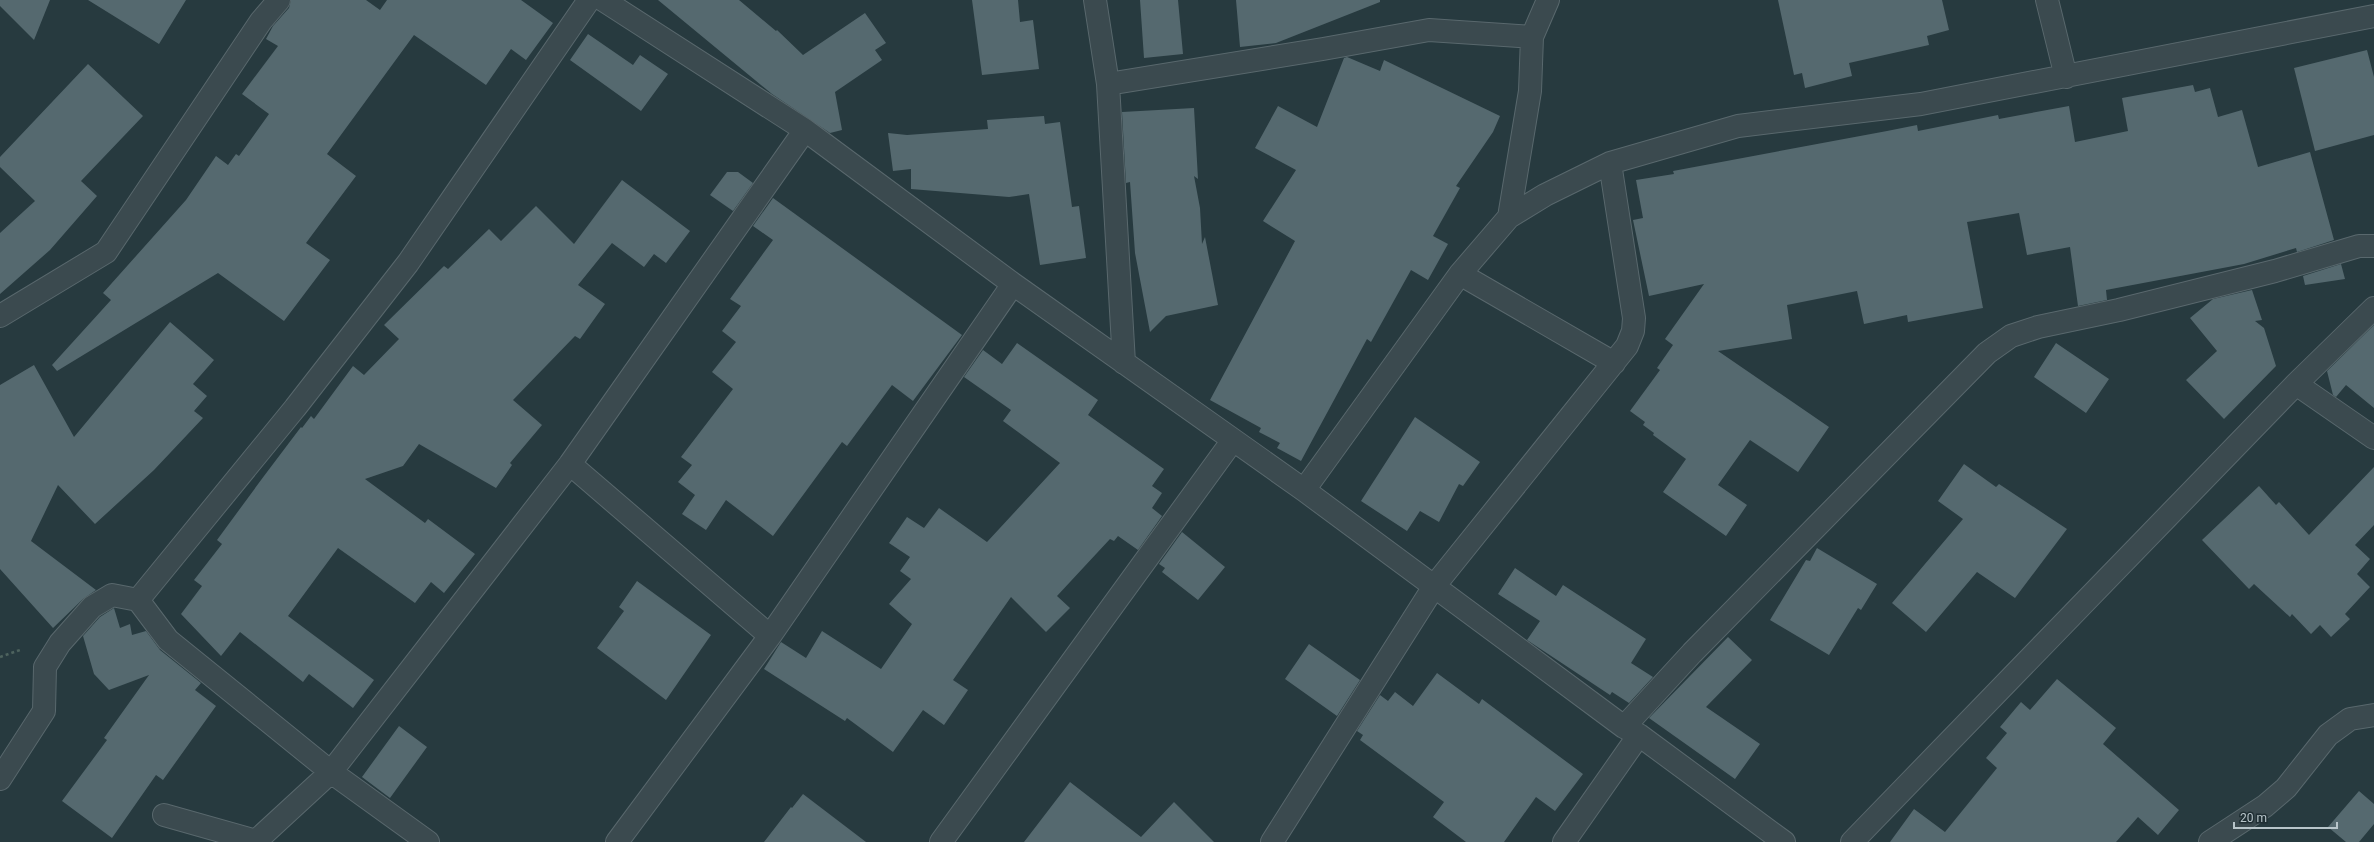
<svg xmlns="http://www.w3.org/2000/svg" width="2374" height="842" viewBox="0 0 2374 842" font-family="Roboto,sans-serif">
<rect width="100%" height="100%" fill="#273a3f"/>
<path fill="#55696f" d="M 0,0 L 50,0 L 34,40 L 0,6 Z
M 88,0 L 186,0 L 159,44 Z
M 291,0 L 366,0 L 380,10 L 387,0 L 521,0 L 553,23 L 526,60 L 511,49 L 486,85 L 414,35 L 327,154 L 356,176 L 306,243 L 330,260 L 284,321 L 218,273 L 57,371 L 52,365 L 111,300 L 103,293 L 186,200 L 216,156 L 228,165 L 236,154 L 239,156 L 269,114 L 242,94 L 278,46 L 266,39 L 273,26 L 289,8 Z
M 658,0 L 739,0 L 776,31 L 777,30 L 803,55 L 865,13 L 886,43 L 875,50 L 882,60 L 835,92 L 842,130 L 830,133 L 772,94 Z
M 972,0 L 1018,0 L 1020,22 L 1033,20 L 1039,69 L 982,75 Z
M 1140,0 L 1178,0 L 1183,54 L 1144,58 Z
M 1236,0 L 1380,0 L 1380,2 L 1276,43 L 1240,47 Z
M 1778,0 L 1942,0 L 1949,30 L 1927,36 L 1929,45 L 1849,63 L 1852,76 L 1805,88 L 1802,73 L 1794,75 Z
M 588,34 L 633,65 L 640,55 L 668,74 L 641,111 L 570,60 Z
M 2367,50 L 2374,77 L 2374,135 L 2315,151 L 2294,68 Z
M 1347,57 L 1380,71 L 1384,60 L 1500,116 L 1493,132 L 1456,186 L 1460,188 L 1433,236 L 1448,244 L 1428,280 L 1411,270 L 1371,342 L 1367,339 L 1301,461 L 1277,448 L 1280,443 L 1259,432 L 1261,428 L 1210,400 L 1295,241 L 1263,221 L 1296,170 L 1255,148 L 1278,106 L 1317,127 L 1344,58 Z
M 88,64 L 143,116 L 81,181 L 97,196 L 50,250 L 0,294 L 0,233 L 35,201 L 0,167 L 0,157 Z
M 2193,85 L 2195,92 L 2210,88 L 2218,117 L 2242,110 L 2258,167 L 2310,152 L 2334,240 L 2297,252 L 2296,248 L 2244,264 L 2106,290 L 2107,300 L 2078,306 L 2070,247 L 2027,255 L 2019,213 L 1967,222 L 1983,308 L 1908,322 L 1907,315 L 1864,324 L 1857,291 L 1787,305 L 1792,339 L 1718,351 L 1829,427 L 1798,472 L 1750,440 L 1718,485 L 1747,505 L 1726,536 L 1663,492 L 1686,459 L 1653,435 L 1654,433 L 1643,425 L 1645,422 L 1630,411 L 1660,370 L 1657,368 L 1673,345 L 1665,339 L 1704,284 L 1649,296 L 1633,220 L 1643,218 L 1636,180 L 1674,174 L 1673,171 L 1887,131 L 1917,125 L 1918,131 L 1998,115 L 1999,119 L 2069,106 L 2075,142 L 2128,131 L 2122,98 Z
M 1194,108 L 1198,179 L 1194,176 L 1200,208 L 1202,244 L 1205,237 L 1218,305 L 1166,316 L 1150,332 L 1135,253 L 1130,182 L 1126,183 L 1122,112 Z
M 1044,116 L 1045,124 L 1060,122 L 1072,207 L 1079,206 L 1086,258 L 1040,265 L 1029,194 L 1009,197 L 911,189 L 911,169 L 893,171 L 888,133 L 907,135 L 988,129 L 987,120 Z
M 727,172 L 738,172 L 753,183 L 733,211 L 710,195 Z
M 622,180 L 690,231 L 666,263 L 654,254 L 644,267 L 612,243 L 578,285 L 605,304 L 580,339 L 575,336 L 513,400 L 542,425 L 510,463 L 512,465 L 496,488 L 419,444 L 403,466 L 365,479 L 425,523 L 428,519 L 475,554 L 444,593 L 431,582 L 415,603 L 338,548 L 288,616 L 374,680 L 353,708 L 309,674 L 303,682 L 240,632 L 221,656 L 181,614 L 202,586 L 194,580 L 222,544 L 217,540 L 264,476 L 301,427 L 302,428 L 311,416 L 314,419 L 353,366 L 364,375 L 399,339 L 384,325 L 444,266 L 448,269 L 489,229 L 501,241 L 536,206 L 574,244 Z
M 773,198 L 962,335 L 913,401 L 892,385 L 847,446 L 842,442 L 773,536 L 726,500 L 706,530 L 682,514 L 695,495 L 678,482 L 692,465 L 681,457 L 733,389 L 712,372 L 736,342 L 722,331 L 741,306 L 730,299 L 773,240 L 753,226 Z
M 2341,264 L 2345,279 L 2305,285 L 2303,276 Z
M 2252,290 L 2262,320 L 2255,321 L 2264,328 L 2276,366 L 2224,419 L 2186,380 L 2217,351 L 2190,318 L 2213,299 Z
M 170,322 L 214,360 L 193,384 L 207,396 L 194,411 L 203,418 L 154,470 L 95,524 L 58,485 L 31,541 L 96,590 L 83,599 L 53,628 L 0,569 L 0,385 L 34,365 L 74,437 Z
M 2374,325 L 2374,408 L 2346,385 L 2336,397 L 2333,395 L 2327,371 Z
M 1017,343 L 1098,400 L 1088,415 L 1164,469 L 1152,486 L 1162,493 L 1152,508 L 1162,516 L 1138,550 L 1118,536 L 1114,541 L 1110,539 L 1057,596 L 1070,608 L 1046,632 L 1011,597 L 953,680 L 968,690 L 944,725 L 923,710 L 893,752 L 847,718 L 845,721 L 764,669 L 781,642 L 806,658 L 822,631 L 881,669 L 912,624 L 889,604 L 911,579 L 900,571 L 910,557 L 889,543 L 907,517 L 924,528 L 939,508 L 987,542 L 1060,463 L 1003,421 L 1011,410 L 964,377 L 983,350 L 1002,364 Z
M 2056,343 L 2109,379 L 2086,413 L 2034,377 Z
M 1415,417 L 1480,462 L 1463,486 L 1459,484 L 1439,522 L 1420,511 L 1407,531 L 1361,501 Z
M 1964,464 L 1996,487 L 1999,484 L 2067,529 L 2015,598 L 1977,572 L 1926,632 L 1892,603 L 1963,519 L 1938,501 Z
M 2374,467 L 2374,525 L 2355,545 L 2370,559 L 2357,574 L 2370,587 L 2345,614 L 2350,619 L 2331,637 L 2320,625 L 2311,634 L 2292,614 L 2290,617 L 2254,584 L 2249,589 L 2202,540 L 2259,486 L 2276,505 L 2279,502 L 2309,535 Z
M 1182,532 L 1225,567 L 1198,600 L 1162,572 L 1165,568 L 1159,564 Z
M 1817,548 L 1877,584 L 1861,610 L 1858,608 L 1829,655 L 1770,620 L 1806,560 L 1810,561 Z
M 1515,568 L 1556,596 L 1563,585 L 1646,639 L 1631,663 L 1653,677 L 1629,703 L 1612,692 L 1610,695 L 1527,640 L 1540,621 L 1498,594 Z
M 637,581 L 711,635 L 666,700 L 597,648 L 624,611 L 619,607 Z
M 114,608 L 120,628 L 130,624 L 132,635 L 146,631 L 160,650 L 201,683 L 195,690 L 216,706 L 163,780 L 156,775 L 112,838 L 62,801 L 107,740 L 104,738 L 149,675 L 109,690 L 94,674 L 83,636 L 100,617 Z
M 1728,637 L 1752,660 L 1706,707 L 1760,744 L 1735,779 L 1649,718 Z
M 1309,644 L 1360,680 L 1337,716 L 1285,679 Z
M 1437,673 L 1479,704 L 1482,699 L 1583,774 L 1555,811 L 1536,797 L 1504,842 L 1466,842 L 1433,817 L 1444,802 L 1360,740 L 1363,735 L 1357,731 L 1380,695 L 1388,701 L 1395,692 L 1413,706 Z
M 2057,679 L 2116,728 L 2103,744 L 2179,810 L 2158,835 L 2138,817 L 2116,842 L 1890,842 L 1914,809 L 1945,832 L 1997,768 L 1986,758 L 2007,733 L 2000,727 L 2021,702 L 2030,710 Z
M 399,726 L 427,747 L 390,798 L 362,777 Z
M 1070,782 L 1141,837 L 1174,802 L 1214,842 L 1024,842 Z
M 2359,791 L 2374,804 L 2374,824 L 2359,842 L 2346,842 L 2328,827 Z
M 803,794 L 866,842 L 764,842 L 791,807 L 792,808 Z"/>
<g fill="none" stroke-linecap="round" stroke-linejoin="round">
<defs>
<path id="minor" d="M 603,0 L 805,130 L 1013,284 L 1304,490 L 1624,727 L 1639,735 L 1784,842
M 1095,0 L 1108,84 L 1124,363
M 2047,0 L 2066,77
M 1108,84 L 1323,49 L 1429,30 L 1532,37
M 1509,217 L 1530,91 L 1532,37 L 1548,0
M 1460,274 L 1614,363
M 0,316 L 106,252 L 261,21 L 279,0
M 2296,384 L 2374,438
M 570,464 L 770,636
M 1304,490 L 1460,274 L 1509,217 L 1545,195 L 1610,163 L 1738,126 L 1921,104 L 2374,16
M 1624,727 L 1692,653 L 1987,353 L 2011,336 L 2038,327 L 2119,310 L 2275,271 L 2359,246 L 2374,246
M 0,779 L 44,711 L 45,667 L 60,643 L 92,607 L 112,595 L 138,600
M 164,815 L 256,841
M 255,842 L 331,772 L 570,464 L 805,130
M 428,842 L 331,772 L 168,640 L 138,600 L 295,408 L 408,263 L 589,0
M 617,842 L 770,636 L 1013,284
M 941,842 L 1233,440
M 1272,842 L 1435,585 L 1627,346 L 1633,331 L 1634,318 L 1610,163
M 1564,842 L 1639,735
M 1852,842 L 2296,384 L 2374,308
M 2210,842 L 2265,806 L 2286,788 L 2328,735 L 2350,719 L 2374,715"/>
</defs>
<use href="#minor" stroke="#59686d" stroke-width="24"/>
<path stroke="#4e635e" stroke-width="2.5" stroke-dasharray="3 3" stroke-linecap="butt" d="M 0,657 L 20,650"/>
<use href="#minor" stroke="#3b4a4f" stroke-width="22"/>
</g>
<path d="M2234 822v6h103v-6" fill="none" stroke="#b8c5ca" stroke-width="2"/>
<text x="2240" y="822" font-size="12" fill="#b8c5ca" stroke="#202f34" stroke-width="3" paint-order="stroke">20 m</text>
</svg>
